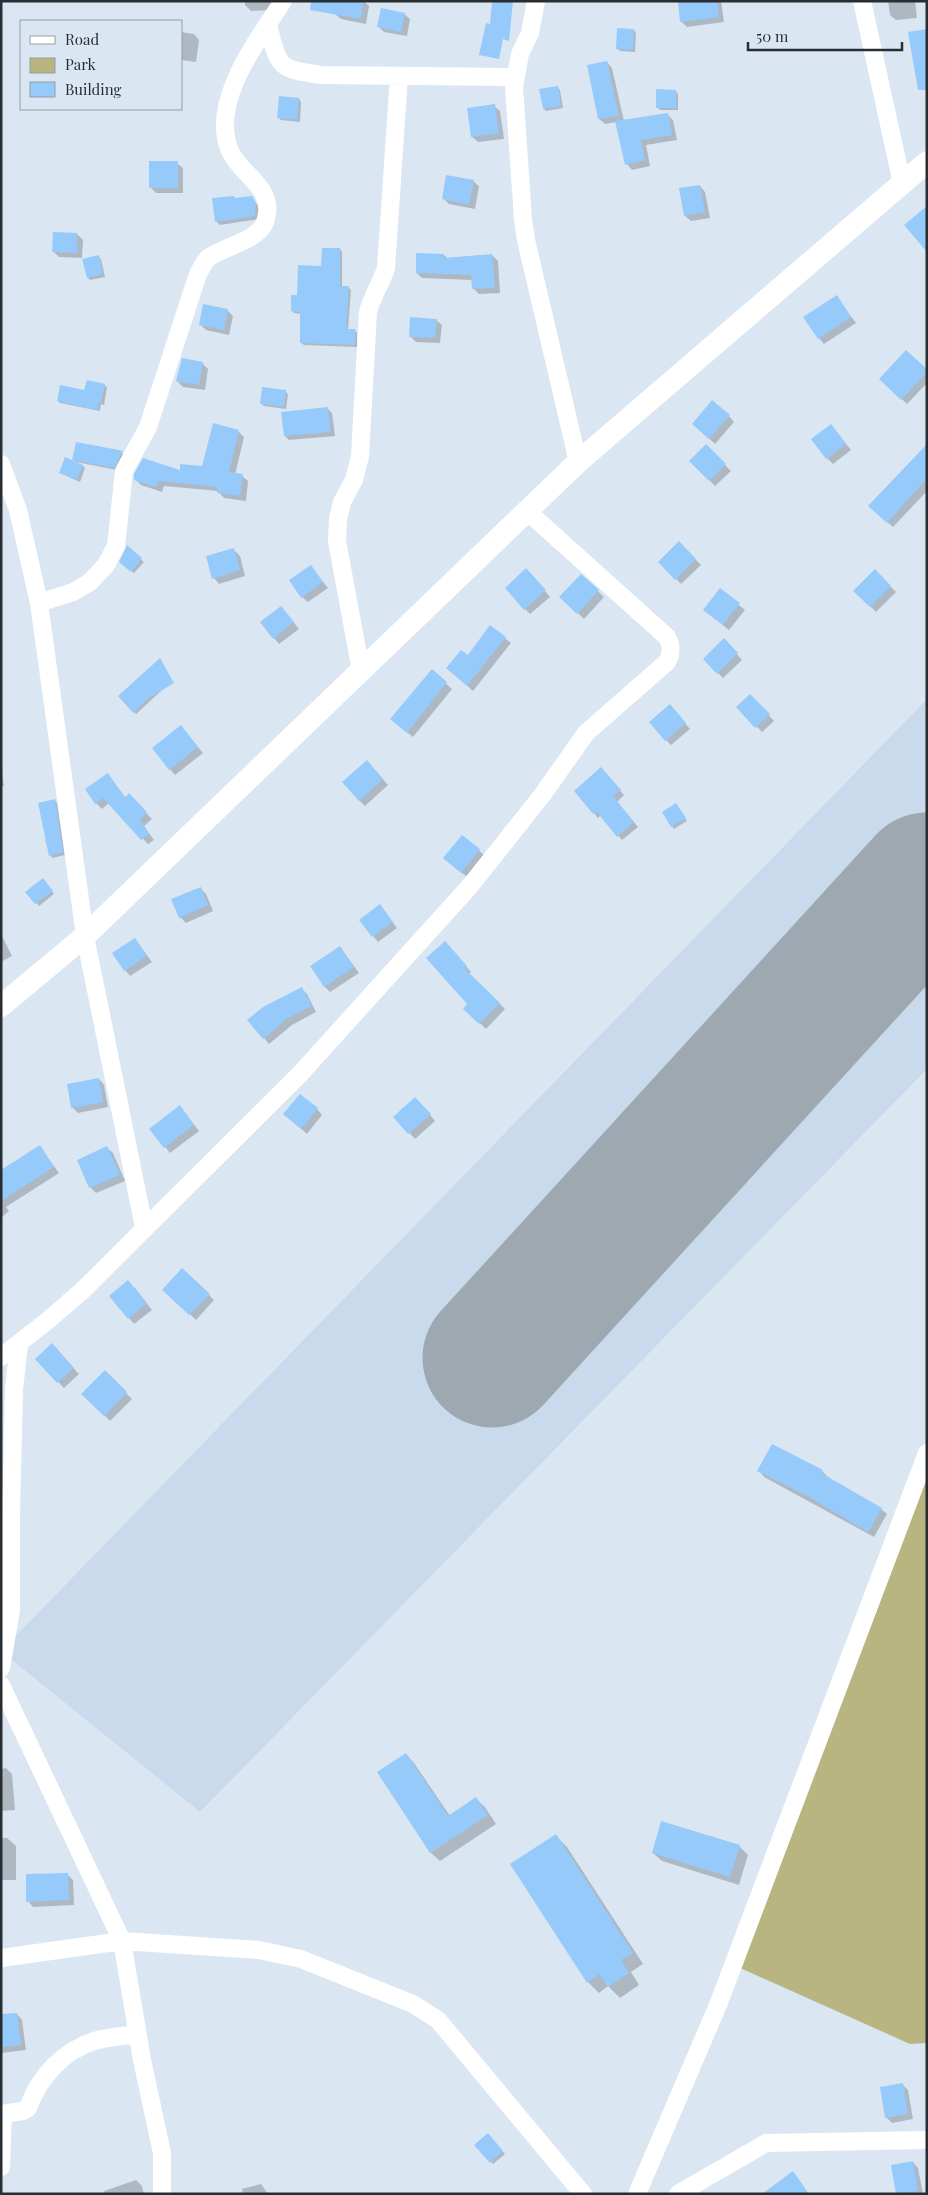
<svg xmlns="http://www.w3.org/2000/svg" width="928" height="2195" viewBox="0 0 928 2195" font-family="'Playfair Display',serif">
<rect width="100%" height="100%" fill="#dae7f3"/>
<path fill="#c9daec" d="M 927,699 L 927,1069 L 200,1812 L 1,1651 Z"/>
<path fill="#b8b581" d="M 927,1459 L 927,2043 L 910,2044 L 738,1967 Z"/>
<path fill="#0003" d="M 245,1 L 277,1 L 274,10 L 251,11 L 245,5 Z
M 337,1 L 364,1 L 369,6 L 366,24 L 341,19 L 335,14 Z
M 679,1 L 721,1 L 724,22 L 687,27 L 681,21 Z
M 888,1 L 915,1 L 917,18 L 896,20 L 890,15 Z
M 404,14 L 410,19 L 407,36 L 384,32 L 378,26 Z
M 634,30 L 636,33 L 635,52 L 620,51 L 617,48 Z
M 181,32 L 194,34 L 199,40 L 196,62 L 181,60 Z
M 607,62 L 612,68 L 624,121 L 667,114 L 673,120 L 677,140 L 646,145 L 650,166 L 632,170 L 627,164 L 617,122 L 605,124 L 599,119 Z
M 558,88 L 560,90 L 563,108 L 546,111 L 544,109 Z
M 676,91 L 678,94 L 678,110 L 660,110 L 657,107 Z
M 280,98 L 299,99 L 301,102 L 300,122 L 281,120 L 279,118 Z
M 494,106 L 500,111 L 504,139 L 478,142 L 472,137 Z
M 177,163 L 183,168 L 183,193 L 156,193 L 151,188 Z
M 473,181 L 479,186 L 475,209 L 449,204 L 444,199 Z
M 700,186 L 705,192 L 710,218 L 691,221 L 685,216 Z
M 234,197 L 236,199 L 252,198 L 260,208 L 259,219 L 220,225 L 216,221 Z
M 77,234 L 83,240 L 82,258 L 59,257 L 53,251 Z
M 340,249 L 342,252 L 342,287 L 348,287 L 351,290 L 348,330 L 355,330 L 357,333 L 357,347 L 304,345 L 301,343 L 302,314 L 294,313 L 292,311 L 298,296 Z
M 444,255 L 448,259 L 492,255 L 498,261 L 500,293 L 479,294 L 473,288 L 473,280 L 422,278 L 417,273 Z
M 98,257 L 101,259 L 105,277 L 90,280 L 88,278 Z
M 836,296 L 856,323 L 824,344 L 819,338 Z
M 227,310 L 233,316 L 229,335 L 206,330 L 201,325 Z
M 436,320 L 442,325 L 440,343 L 416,342 L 410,336 Z
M 202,363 L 208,369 L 205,390 L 183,387 L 177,381 Z
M 927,371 L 927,383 L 907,404 L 881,379 Z
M 104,385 L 107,387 L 104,405 L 101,404 L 100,411 L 60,403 L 58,401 Z
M 285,391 L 288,394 L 286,409 L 264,406 L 262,404 Z
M 327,408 L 332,413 L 335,436 L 289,440 L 285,436 Z
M 729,416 L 734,422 L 715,444 L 699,429 Z
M 238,431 L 244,437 L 235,475 L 242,476 L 248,481 L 246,501 L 224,498 L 218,491 L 164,486 L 162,492 L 141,485 L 135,479 L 203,468 Z
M 836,431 L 851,450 L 833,464 L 827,458 Z
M 927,445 L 927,491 L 893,527 L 876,512 Z
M 706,446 L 731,471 L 715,486 L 691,461 Z
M 122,453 L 124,455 L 117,470 L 76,462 L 73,459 Z
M 83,466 L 85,468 L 80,482 L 60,473 Z
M 679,543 L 701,565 L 681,584 L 660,562 Z
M 127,547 L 144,562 L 134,573 L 123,565 Z
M 234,550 L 240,556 L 245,576 L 219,584 L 214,578 Z
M 311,567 L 328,588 L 308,602 L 302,597 Z
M 875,571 L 896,592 L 876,612 L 855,591 Z
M 581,575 L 604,597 L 584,619 L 561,597 Z
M 532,576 L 550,597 L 530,614 L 525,609 Z
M 720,590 L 745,610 L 729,630 L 704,610 Z
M 281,607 L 299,629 L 279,644 L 274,638 Z
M 505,638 L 511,643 L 473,691 L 453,673 L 468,657 Z
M 730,646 L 742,660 L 723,678 L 704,659 Z
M 432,671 L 452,689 L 413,737 L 398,725 Z
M 172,681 L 136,714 L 120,696 Z
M 750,695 L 774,721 L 762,732 L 738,707 Z
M 675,711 L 690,729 L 671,745 L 666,740 Z
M 181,727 L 203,753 L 175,775 L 153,749 Z
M 1,765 L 4,786 L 1,786 Z
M 372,767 L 388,785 L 365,806 L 359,800 Z
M 606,774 L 624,795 L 617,802 L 638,827 L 622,840 L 601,815 L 598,818 L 594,813 Z
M 108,775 L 126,798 L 129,795 L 152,819 L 144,826 L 154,840 L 148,844 L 109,803 L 102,809 L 96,803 Z
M 55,800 L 57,803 L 65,855 L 52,858 L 45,840 L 48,839 Z
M 676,804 L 687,821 L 674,829 L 672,826 Z
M 463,836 L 485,856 L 467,877 L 450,863 Z
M 45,882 L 54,894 L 39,906 L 27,892 Z
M 200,888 L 206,894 L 213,911 L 186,923 L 180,917 Z
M 380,906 L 397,928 L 378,942 L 373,936 Z
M 1,934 L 12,956 L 1,962 Z
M 135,939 L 152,962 L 130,976 L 125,970 Z
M 340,947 L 359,973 L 330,992 L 324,986 Z
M 450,948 L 471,972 L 469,974 L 505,1009 L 486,1029 L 465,1009 L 469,1004 Z
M 301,988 L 307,994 L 316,1012 L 292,1025 L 269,1044 L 264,1038 Z
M 99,1079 L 104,1085 L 108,1107 L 78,1113 L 72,1107 Z
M 421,1104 L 435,1121 L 415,1139 L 395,1117 Z
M 317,1109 L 322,1115 L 307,1134 L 291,1120 Z
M 185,1113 L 199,1131 L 170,1153 L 151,1129 Z
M 40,1147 L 59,1173 L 6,1207 L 9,1211 L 1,1218 L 1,1176 Z
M 107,1148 L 113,1153 L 125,1181 L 96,1193 L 90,1187 L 79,1160 Z
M 182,1270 L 214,1300 L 196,1320 L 164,1290 Z
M 134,1287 L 152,1310 L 134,1324 L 129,1318 Z
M 57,1351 L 79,1374 L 64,1388 L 36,1359 Z
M 105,1372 L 132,1399 L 110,1421 L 83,1394 Z
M 759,1471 L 822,1471 L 828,1477 L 881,1509 L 887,1514 L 874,1537 L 764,1477 Z
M 406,1754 L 414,1763 L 450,1816 L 476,1799 L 485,1807 L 496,1824 L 440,1861 L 431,1853 L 378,1773 Z
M 6,1768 L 12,1774 L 15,1810 L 1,1811 L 1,1769 Z
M 556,1836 L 567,1847 L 643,1964 L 631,1972 L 639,1985 L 620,1998 L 608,1986 L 599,1993 L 588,1982 Z
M 1,1838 L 7,1838 L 16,1846 L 16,1880 L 1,1880 Z
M 739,1846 L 748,1855 L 739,1885 L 662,1861 L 653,1853 Z
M 67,1874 L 73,1880 L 74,1905 L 33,1907 L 28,1901 Z
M 17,2014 L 22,2020 L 26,2050 L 1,2053 L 1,2016 Z
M 902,2084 L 908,2090 L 913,2119 L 892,2123 L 886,2117 Z
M 488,2135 L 505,2154 L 493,2164 L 476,2145 Z
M 913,2162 L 918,2168 L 923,2194 L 897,2194 Z
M 136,2180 L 142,2186 L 144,2194 L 105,2194 L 104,2191 Z
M 261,2184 L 268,2194 L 243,2194 L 242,2189 Z"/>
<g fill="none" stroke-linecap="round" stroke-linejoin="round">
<path stroke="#9ea8b1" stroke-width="139" d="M 492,1358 L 927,882"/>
</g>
<path fill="#95cafb" d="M 311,1 L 363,1 L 361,19 L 310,10 Z
M 492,1 L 513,1 L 509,41 L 503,39 L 499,59 L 479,55 L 486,23 L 490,24 Z
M 678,1 L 717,1 L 719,17 L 680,22 Z
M 381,8 L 405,13 L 401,32 L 377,27 Z
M 617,28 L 634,29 L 633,50 L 616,49 Z
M 927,29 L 927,90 L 918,90 L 908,32 Z
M 607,61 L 619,116 L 598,119 L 587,65 Z
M 558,86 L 561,106 L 543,109 L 539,89 Z
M 656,89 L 676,90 L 676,108 L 656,108 Z
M 279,96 L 299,98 L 297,120 L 277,118 Z
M 495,104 L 499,133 L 471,137 L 467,108 Z
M 668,113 L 672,135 L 641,140 L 645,160 L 625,165 L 615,121 Z
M 149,161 L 178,161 L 178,188 L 149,188 Z
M 446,175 L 474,180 L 469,205 L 442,199 Z
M 700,185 L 705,212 L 684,216 L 679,188 Z
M 234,196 L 235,198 L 252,196 L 256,203 L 255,216 L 215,222 L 212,198 Z
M 927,206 L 927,252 L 904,225 Z
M 53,232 L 77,233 L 77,253 L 52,252 Z
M 322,248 L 340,248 L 340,286 L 349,286 L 346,329 L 355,329 L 355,345 L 300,343 L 300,312 L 291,311 L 291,295 L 297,295 L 298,265 L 321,266 Z
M 416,253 L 444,254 L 444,258 L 492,254 L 495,288 L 472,289 L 471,275 L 416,273 Z
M 99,255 L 103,274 L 87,278 L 82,259 Z
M 837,295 L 851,317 L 818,339 L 803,317 Z
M 203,304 L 228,309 L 224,330 L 199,325 Z
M 410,317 L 437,319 L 435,338 L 409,337 Z
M 906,350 L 927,369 L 927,372 L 901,400 L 879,379 Z
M 182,358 L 203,362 L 199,385 L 176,381 Z
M 87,380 L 105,384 L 101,403 L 99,402 L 97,410 L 57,401 L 60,385 L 84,390 Z
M 262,387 L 286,390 L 284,407 L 260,404 Z
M 712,400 L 730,415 L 709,439 L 692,424 Z
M 328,407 L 331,432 L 284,436 L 281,412 Z
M 213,423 L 239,430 L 229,472 L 243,474 L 240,496 L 217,493 L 217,487 L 159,481 L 156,487 L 134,480 L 134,474 L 143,458 L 180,470 L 180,464 L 202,466 Z
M 831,424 L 846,444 L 826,459 L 811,439 Z
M 76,442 L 119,450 L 123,451 L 114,468 L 72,460 Z
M 706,444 L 726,464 L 709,481 L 689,461 Z
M 927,444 L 927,478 L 887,523 L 868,506 Z
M 65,457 L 83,465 L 77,480 L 59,473 Z
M 679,541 L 696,559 L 675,580 L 658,562 Z
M 127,545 L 142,558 L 131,572 L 119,562 Z
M 234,548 L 240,570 L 212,579 L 206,556 Z
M 311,565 L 323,582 L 301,598 L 289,580 Z
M 526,568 L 546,590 L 524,610 L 505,588 Z
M 875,569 L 891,586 L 870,607 L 853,591 Z
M 581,574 L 599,590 L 577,614 L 559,597 Z
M 720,588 L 740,603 L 723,625 L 703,610 Z
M 281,606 L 294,622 L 273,639 L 260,622 Z
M 490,625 L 506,637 L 467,686 L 446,668 L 461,650 L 468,655 Z
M 724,638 L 738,653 L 717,674 L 703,659 Z
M 160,658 L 174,683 L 149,698 L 133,713 L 118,696 Z
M 432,669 L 447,682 L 407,733 L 390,719 Z
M 750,694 L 770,714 L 755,728 L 736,707 Z
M 670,704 L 686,723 L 665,741 L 649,722 Z
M 181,725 L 198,747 L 169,770 L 152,748 Z
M 367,760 L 383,779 L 359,801 L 342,782 Z
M 601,767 L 621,790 L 613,796 L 634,822 L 617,837 L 596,811 L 593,814 L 574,791 Z
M 108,773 L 125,798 L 129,793 L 147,812 L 140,820 L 149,834 L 141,840 L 103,798 L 95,804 L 85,789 Z
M 55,799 L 63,852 L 49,856 L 38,803 Z
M 676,803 L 686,818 L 671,827 L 662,812 Z
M 462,835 L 480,849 L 461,873 L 443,858 Z
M 43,878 L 53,891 L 35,904 L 25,892 Z
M 201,887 L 208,905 L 179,918 L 171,899 Z
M 380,904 L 393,922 L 372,937 L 359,920 Z
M 135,938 L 147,956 L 124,971 L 112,953 Z
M 445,941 L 467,966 L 464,968 L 500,1003 L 479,1024 L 463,1009 L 467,1004 L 426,958 Z
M 340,946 L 354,967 L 324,987 L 310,966 Z
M 302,987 L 312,1006 L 286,1019 L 263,1039 L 247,1020 L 263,1007 Z
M 99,1078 L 103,1102 L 71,1108 L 67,1084 Z
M 300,1094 L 318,1108 L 301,1129 L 283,1114 Z
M 415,1097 L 431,1114 L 408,1134 L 393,1117 Z
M 180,1105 L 194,1125 L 164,1148 L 149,1129 Z
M 40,1145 L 54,1167 L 1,1201 L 1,1170 Z
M 107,1146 L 120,1175 L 89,1188 L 77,1160 Z
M 182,1268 L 210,1294 L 189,1315 L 162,1290 Z
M 128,1280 L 147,1303 L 128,1319 L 109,1296 Z
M 52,1343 L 74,1368 L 57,1383 L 35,1359 Z
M 105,1370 L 127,1392 L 104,1416 L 81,1394 Z
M 772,1444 L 823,1470 L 821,1473 L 882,1508 L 868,1532 L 809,1497 L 757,1471 Z
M 406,1753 L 448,1816 L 476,1797 L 488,1815 L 430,1853 L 377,1772 Z
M 661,1821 L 740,1845 L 730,1877 L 652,1853 Z
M 556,1834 L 633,1953 L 621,1960 L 629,1973 L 608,1987 L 599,1974 L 587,1983 L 510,1864 Z
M 68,1873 L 69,1900 L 26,1902 L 26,1874 Z
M 17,2013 L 21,2045 L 1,2047 L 1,2014 Z
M 903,2083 L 908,2114 L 885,2118 L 880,2087 Z
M 488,2133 L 503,2151 L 490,2163 L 474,2145 Z
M 913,2161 L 918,2191 L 896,2194 L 891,2165 Z
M 793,2171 L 809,2194 L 762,2194 Z"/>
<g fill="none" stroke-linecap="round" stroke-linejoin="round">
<path stroke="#fff" stroke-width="18" d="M 536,1 L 530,33 L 520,54 L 514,87 L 523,219 L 526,240 L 578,462
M 862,1 L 902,183
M 268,25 C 279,67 277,69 321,75 L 515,77
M 1,464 L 18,510 L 39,603 L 85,936 L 144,1227
M 39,603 L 73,592 L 90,582 L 106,565 L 116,546 L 124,471 L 148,427 L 198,274 C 201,269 204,262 208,258 C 223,247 259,240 265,222 C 277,188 241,176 230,151 C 209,102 258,40 283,1
M 361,671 L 337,541 L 338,519 L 342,502 L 354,480 L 360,456 L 368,312 C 372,296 381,284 386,268 L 399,76
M 1,1357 L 46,1322 L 83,1290 L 300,1074 L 470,886 L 543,794 L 586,733 L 667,662 C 672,653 672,646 667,637 L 527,511
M 1,1668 L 11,1610 L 11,1515 L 14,1390 L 19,1343
M 1,1685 L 122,1941 L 142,2060 L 162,2153 L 162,2194
M 1,1958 L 122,1941 L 259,1950 L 301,1959 L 413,2004 L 438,2020 L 583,2194
M 1,2114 L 23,2111 L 28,2108 C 39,2077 63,2051 94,2041 C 108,2037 123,2036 137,2034
M 1,2167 L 3,2114
M 637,2194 L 718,2005 L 927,1453
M 678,2194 L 766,2143 L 927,2140"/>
<path stroke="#fff" stroke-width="22" d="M 1,1006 L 85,936 L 578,462 L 927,162"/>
</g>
<rect width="928" height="2195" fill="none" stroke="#282d31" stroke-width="5"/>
<rect x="20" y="20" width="162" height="90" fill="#dae7f3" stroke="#939da5"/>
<rect x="30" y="36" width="25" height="8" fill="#ffffff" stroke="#939da5"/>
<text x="65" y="45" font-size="15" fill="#282d31">Road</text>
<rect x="30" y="58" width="25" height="15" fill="#b8b581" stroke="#939da5"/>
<text x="65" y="70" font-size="15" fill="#282d31">Park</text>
<rect x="30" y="82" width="25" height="15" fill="#95cafb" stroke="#939da5"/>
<text x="65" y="95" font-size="15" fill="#282d31">Building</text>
<path d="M748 42v8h154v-8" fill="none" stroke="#282d31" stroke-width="2.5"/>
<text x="756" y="42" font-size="15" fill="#282d31" stroke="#dae7f3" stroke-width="4" paint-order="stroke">50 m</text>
</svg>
